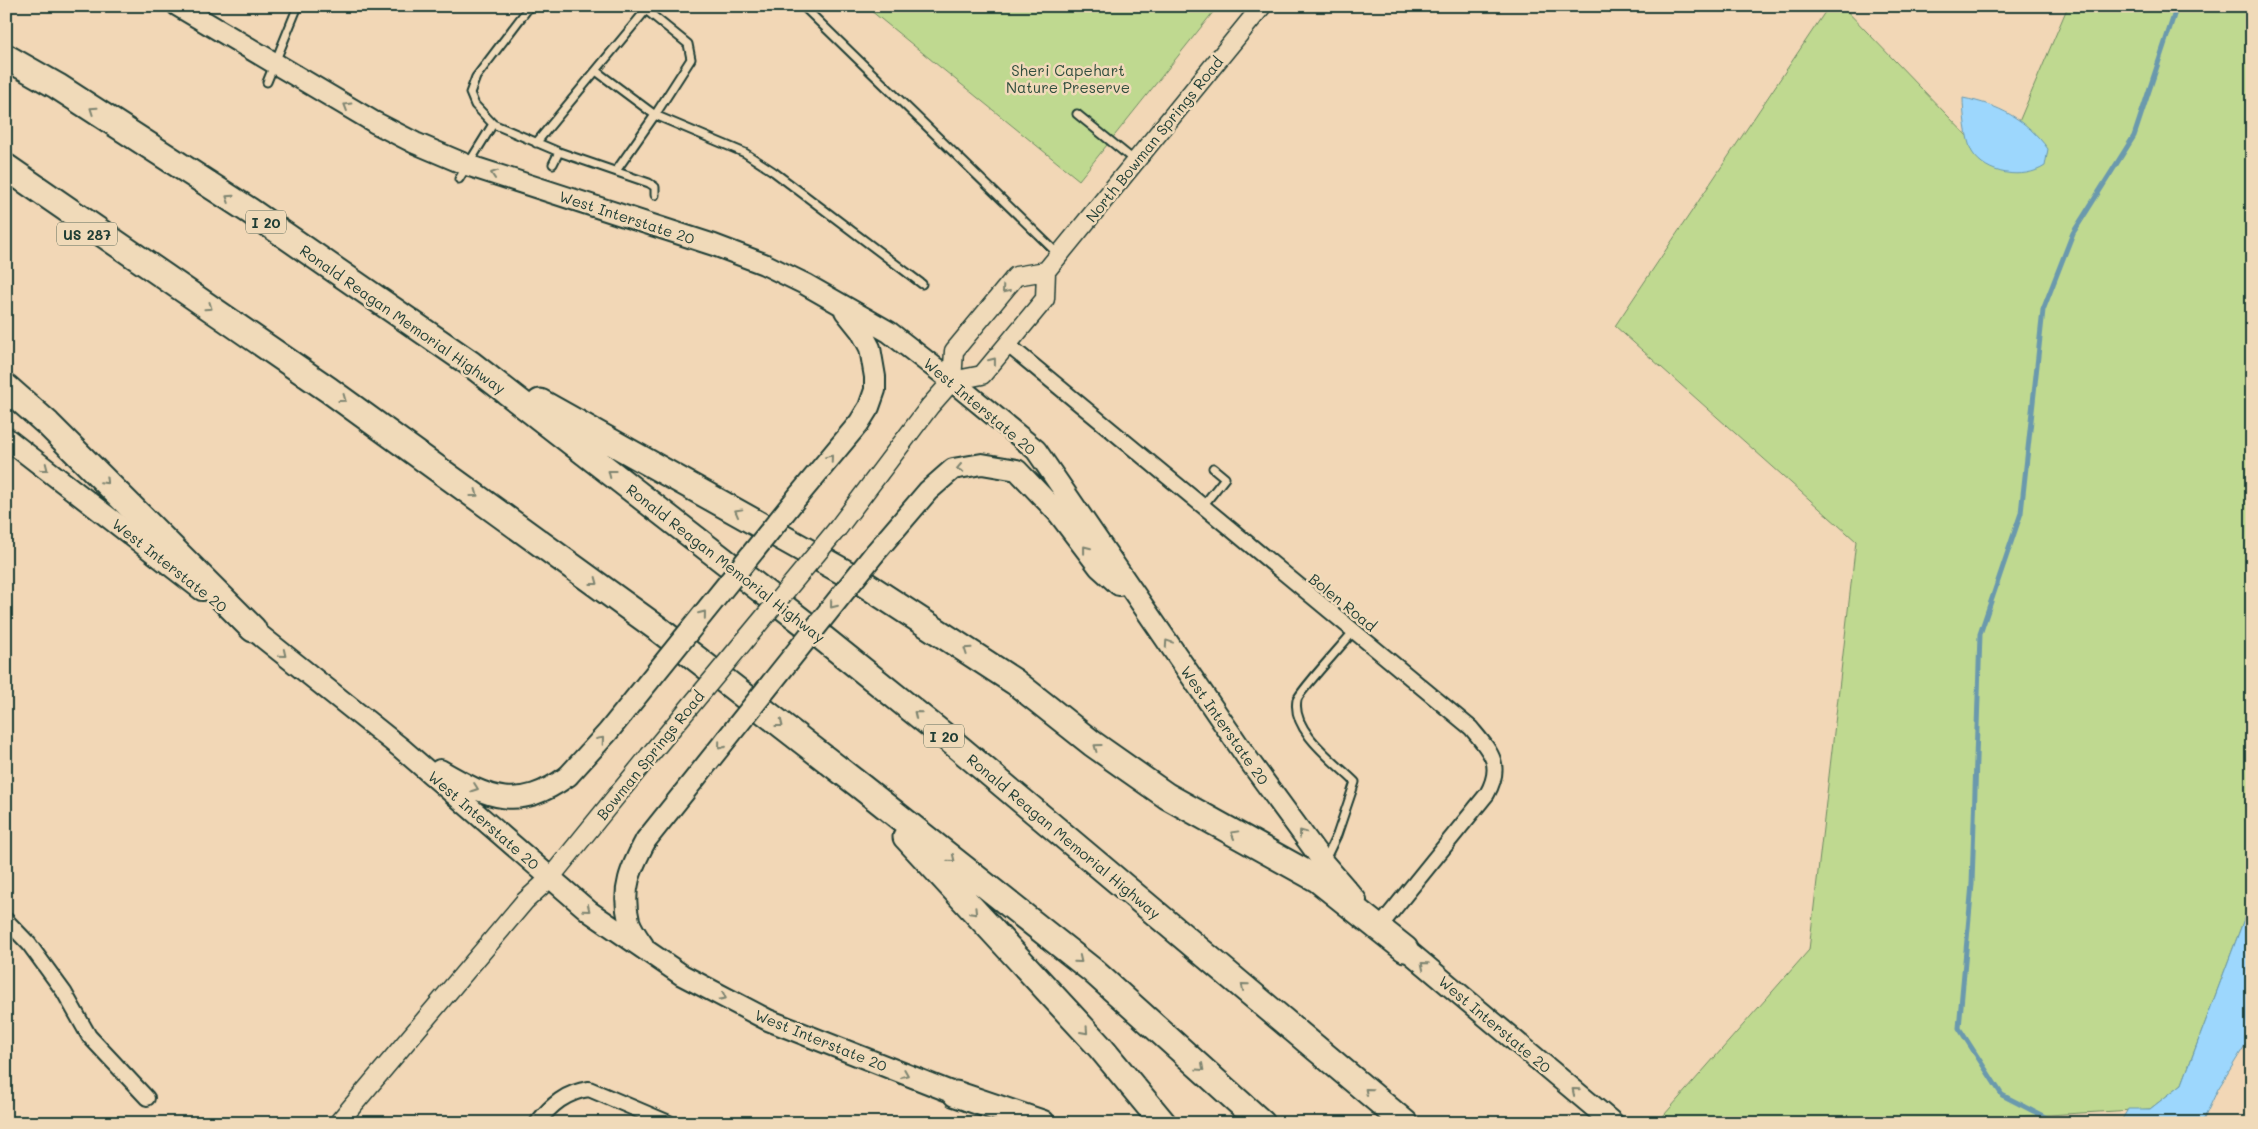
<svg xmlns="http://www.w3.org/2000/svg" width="2258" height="1129" viewBox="0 0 2258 1129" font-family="Mali,sans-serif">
<rect width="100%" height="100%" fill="#f2d7b6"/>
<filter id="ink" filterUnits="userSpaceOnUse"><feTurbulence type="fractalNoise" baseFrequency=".02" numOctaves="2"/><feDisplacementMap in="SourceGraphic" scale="10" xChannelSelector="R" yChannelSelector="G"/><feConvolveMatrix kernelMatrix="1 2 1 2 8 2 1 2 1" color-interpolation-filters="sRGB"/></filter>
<g filter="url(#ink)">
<path fill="#bfd990" stroke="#6f8b62" d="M 865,6 L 1218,6 L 1079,180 Z
M 1829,6 L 1842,6 L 1999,169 L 2068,6 L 2252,6 L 2252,898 L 2182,1084 L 2150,1109 L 1912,1123 L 1657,1123 L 1809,950 L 1856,541 L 1615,326 Z"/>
<path fill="#9dd7fd" stroke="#6b99ad" d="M 1963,98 C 1999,105 2026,119 2048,149 L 2045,166 C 2024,180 1986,175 1972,152 C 1966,141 1963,111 1963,98 Z
M 2252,898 L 2252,1034 L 2218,1089 L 2202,1123 L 2120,1123 L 2128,1109 L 2150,1109 L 2182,1084 Z"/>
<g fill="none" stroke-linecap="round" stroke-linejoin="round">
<path stroke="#6b99ad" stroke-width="5" d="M 2057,1123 L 2002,1095 L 1959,1028 L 1972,884 L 1980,634 L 2021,513 L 2043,310 L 2073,233 L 2134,136 L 2177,6"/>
<defs>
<path id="service" d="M 803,6 L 1059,255
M 596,71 L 655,115 L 691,59 L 688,44 L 641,6
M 267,82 L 298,6
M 1077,114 L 1135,161
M 493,124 L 475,105 L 470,93 L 476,77 L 530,6
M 536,143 L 646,10
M 553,164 L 559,152
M 616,171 L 655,115 L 745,153 L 774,172 L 922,284
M 459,179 L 493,124 L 559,152 L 649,183 L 655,187 L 655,195
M 1202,507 L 1225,478 L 1213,468
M 1325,860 L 1337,835 L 1355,782 C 1335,762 1291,731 1297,700 C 1298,693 1345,642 1353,632"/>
<path id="minor" d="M 1007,344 L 1471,728 C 1490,751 1504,764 1487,794 L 1381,925
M 6,920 L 29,944 L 64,992 L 89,1036 L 147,1098
M 537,1123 C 551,1105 566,1092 589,1089 L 669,1123"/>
<path id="tertiary" d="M 952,381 L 982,375 L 1045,299 L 1046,271 L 1262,6
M 952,381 L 954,351 L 1016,276 L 1046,271
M 838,528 L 930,406 L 952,381
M 338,1123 L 525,901 L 550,878 L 649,756"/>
<path id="secondary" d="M 178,6 L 374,122 L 415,143 L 467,165 L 714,245 L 764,264 L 805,284 L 889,332 L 952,381 L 1036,450 L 1250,762 L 1324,863 L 1356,900
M 6,438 L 202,590
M 799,495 L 859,423 L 869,407 L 875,390 L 875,377 L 870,348 L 861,331 L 845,311
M 875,553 L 928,491 L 953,469 L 982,464 L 1017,470 L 1058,513 L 1099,567 L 1119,585
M 241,620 L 401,748 L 590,912 L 682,975 L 768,1020 L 956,1094 L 969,1101
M 440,770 C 490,799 518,812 568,776
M 1394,939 L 1613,1123
M 643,945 C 638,938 632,930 629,921 C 621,889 631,868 646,840"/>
<path id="motorway" d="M 6,57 L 57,86 L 250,211 L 471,364 L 804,623 L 957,746 L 1405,1123
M 6,167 L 329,390 L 657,628 L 859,785 L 1092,970 L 1262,1123
M 6,387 L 48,424 L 253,629
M 540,402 L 860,581 L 1015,682 L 1093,744 L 1167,796 L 1317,879 L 1405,949
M 906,837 L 1100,1047 L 1163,1123
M 956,1094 L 1042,1123"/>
</defs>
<use href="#service" stroke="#1f3d34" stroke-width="11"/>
<use href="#minor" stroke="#1f3d34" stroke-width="18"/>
<use href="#tertiary" stroke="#1f3d34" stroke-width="21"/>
<use href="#secondary" stroke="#1f3d34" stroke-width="24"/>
<use href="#motorway" stroke="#1f3d34" stroke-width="29"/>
<use href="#service" stroke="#f0dab9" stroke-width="7"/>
<use href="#minor" stroke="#f0dab9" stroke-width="14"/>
<use href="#tertiary" stroke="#f0dab9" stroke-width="18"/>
<use href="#secondary" stroke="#f0dab9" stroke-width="20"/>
<use href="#motorway" stroke="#f0dab9" stroke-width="25"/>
<defs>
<path id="tertiary-bridge" d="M 649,756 L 838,528"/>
<path id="secondary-bridge" d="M 568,776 L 608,732 L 799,495
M 646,840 L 875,553"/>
</defs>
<use href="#tertiary-bridge" stroke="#1f3d34" stroke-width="21" stroke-linecap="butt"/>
<use href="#secondary-bridge" stroke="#1f3d34" stroke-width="24" stroke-linecap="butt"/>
<use href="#tertiary-bridge" stroke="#f0dab9" stroke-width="18"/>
<use href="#secondary-bridge" stroke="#f0dab9" stroke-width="20"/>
</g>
<defs><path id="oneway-chevron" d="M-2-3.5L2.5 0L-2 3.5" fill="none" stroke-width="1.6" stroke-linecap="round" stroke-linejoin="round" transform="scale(1.25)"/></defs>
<g stroke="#7d8470">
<use href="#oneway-chevron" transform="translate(347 106) rotate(-149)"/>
<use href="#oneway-chevron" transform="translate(93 110) rotate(-146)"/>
<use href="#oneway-chevron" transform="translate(494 174) rotate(-162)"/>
<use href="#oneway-chevron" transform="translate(229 198) rotate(-147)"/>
<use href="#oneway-chevron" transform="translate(1005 290) rotate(130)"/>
<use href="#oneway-chevron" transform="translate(209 307) rotate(35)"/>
<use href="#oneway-chevron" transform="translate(993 361) rotate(-52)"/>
<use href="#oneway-chevron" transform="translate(343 399) rotate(36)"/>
<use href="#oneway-chevron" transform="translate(830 458) rotate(-50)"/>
<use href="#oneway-chevron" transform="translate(45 468) rotate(38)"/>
<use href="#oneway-chevron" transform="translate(960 468) rotate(169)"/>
<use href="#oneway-chevron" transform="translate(611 473) rotate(-142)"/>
<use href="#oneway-chevron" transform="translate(105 481) rotate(45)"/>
<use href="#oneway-chevron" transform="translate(475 494) rotate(36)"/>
<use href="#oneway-chevron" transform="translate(738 512) rotate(-151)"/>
<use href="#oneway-chevron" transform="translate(1086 549) rotate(-128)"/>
<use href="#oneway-chevron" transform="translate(595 582) rotate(37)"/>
<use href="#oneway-chevron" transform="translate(833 605) rotate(129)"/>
<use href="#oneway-chevron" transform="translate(703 614) rotate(-51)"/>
<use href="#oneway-chevron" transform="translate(1168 643) rotate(-124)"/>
<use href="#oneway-chevron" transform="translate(967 650) rotate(-146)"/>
<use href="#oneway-chevron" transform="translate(283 654) rotate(39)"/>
<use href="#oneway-chevron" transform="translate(917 714) rotate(-141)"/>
<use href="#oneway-chevron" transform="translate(780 724) rotate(38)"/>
<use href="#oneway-chevron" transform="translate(601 740) rotate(-49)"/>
<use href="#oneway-chevron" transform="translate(721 746) rotate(129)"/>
<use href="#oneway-chevron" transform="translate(1097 747) rotate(-144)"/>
<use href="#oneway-chevron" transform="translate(475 788) rotate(20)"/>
<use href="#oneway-chevron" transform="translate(1302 833) rotate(-127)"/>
<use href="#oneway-chevron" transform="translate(1234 834) rotate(-151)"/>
<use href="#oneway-chevron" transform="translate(952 859) rotate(39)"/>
<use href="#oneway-chevron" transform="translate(587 909) rotate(39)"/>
<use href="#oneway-chevron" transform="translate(974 912) rotate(46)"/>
<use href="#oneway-chevron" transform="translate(1079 960) rotate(39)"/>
<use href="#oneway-chevron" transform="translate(1424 965) rotate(-140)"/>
<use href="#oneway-chevron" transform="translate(1244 986) rotate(-140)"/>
<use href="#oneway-chevron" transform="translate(723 997) rotate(27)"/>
<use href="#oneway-chevron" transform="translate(1085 1031) rotate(48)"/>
<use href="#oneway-chevron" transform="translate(1201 1068) rotate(42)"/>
<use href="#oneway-chevron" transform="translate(905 1074) rotate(22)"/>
<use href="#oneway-chevron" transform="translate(1368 1091) rotate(-140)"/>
<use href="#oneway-chevron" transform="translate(1575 1091) rotate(-140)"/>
</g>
</g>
<g text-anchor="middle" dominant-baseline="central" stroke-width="5" stroke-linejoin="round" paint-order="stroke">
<g fill="#f0dab9" stroke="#5e6c5c" stroke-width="1">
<rect x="246" y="210.5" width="40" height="23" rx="4"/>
<rect x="57" y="222.5" width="60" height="23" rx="4"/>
<rect x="924" y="724.5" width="40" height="23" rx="4"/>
</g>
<g font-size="14" font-weight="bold" fill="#1f3d34">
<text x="266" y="222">I 20</text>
<text x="87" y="234">US 287</text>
<text x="944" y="736">I 20</text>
</g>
<g font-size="15" fill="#2f4d3d" stroke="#f0dab9">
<text x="1068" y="70">Sheri Capehart<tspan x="1068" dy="17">Nature Preserve</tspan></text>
</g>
<g font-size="15" fill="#1f3d34" stroke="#f0dab9">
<text transform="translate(1154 139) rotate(-51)">North Bowman Springs Road</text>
<text transform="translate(627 217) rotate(18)">West Interstate 20</text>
<text transform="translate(403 319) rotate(35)">Ronald Reagan Memorial Highway</text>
<text transform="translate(980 406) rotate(40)">West Interstate 20</text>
<text transform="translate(726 563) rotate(38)">Ronald Reagan Memorial Highway</text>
<text transform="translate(170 565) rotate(38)">West Interstate 20</text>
<text transform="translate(1343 602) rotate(39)">Bolen Road</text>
<text transform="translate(1225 725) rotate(55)">West Interstate 20</text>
<text transform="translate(650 755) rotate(-51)">Bowman Springs Road</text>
<text transform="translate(484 820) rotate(41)">West Interstate 20</text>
<text transform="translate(1064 836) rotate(40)">Ronald Reagan Memorial Highway</text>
<text transform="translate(1495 1024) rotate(40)">West Interstate 20</text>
<text transform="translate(821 1040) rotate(22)">West Interstate 20</text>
</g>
</g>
<rect width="2258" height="1129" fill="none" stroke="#f0dab9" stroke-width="25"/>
<rect x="12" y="12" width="2233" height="1104" fill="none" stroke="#1f3d34" stroke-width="2" filter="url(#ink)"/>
</svg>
